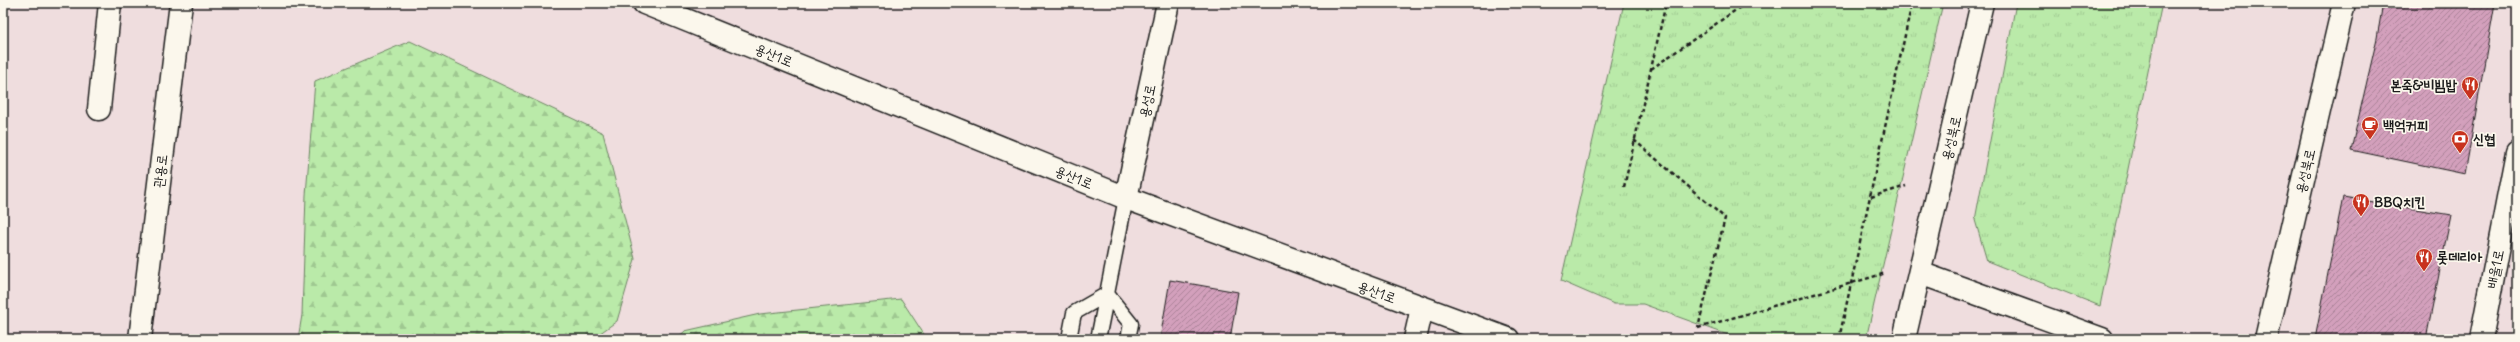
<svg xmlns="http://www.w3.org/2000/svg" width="2520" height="342" viewBox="0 0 2520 342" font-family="Delius,'Poor Story',sans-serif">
<defs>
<pattern id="grass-tufts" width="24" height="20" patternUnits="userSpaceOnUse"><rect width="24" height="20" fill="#baeaa9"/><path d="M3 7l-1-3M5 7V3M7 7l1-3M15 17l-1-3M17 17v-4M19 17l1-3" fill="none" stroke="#9fc891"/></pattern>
<pattern id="forest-firs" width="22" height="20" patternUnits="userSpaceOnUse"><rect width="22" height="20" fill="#baeaa9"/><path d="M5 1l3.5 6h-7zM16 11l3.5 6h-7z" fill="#9fc891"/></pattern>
<pattern id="building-hatch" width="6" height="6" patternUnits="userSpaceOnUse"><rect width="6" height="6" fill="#d3a0bc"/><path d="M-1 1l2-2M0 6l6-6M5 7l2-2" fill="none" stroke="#aa8298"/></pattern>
</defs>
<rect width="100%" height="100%" fill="#efddde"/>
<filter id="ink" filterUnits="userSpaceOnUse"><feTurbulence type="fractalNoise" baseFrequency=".025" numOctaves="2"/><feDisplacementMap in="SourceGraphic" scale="8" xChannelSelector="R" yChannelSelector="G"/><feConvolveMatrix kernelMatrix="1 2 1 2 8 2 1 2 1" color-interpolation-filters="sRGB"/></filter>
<g filter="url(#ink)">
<path fill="url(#grass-tufts)" stroke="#6b8362" d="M 1624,3 L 1943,3 L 1866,339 L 1739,339 L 1643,304 L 1614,304 L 1561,281 Z
M 2016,3 L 2162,3 L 2100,306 L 1987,261 L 1975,220 Z"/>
<path fill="url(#forest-firs)" stroke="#6b8362" d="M 410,41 L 603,133 L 635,259 L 617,321 L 592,339 L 298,339 L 302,315 L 306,195 L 315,81 Z
M 901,299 L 927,339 L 676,339 L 685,331 L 760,314 Z"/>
<path fill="url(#building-hatch)" stroke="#1c1c1c" d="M 2383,3 L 2495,3 L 2465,174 L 2351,150 L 2377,38 Z
M 2343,197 L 2451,215 L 2426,339 L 2315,339 Z
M 1170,280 L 1238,292 L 1230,339 L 1160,339 Z"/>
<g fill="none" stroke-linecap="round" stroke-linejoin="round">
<defs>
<path id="lane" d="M 1069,339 L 1074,313 L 1107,294 L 1131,324 L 1128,339
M 1098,339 L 1126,198"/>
<path id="street" d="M 99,109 L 110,3
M 1126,198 L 1168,3
M 1920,273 L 2102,339
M 1415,339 L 1422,308
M 1904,339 L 1982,3
M 2266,339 L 2344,3"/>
<path id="secondary" d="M 644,3 L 1126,198 L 1508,339
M 140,339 L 181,3
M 2481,339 L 2517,152"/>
</defs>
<use href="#lane" stroke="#1c1c1c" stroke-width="17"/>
<use href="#street" stroke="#1c1c1c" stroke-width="25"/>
<use href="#secondary" stroke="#1c1c1c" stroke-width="25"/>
<path stroke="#1c1c1c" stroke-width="2.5" stroke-dasharray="4 3" stroke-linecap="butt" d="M 1923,3 L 1946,6
M 1651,69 L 1746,3
M 1634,140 L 1725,218 L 1698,328
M 1624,187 L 1666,3
M 1871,197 L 1906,186
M 1698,328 L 1886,273
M 1839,339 L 1912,3"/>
<use href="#lane" stroke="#fbf7ec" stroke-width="14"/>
<use href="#street" stroke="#fbf7ec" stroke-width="22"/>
<use href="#secondary" stroke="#fbf7ec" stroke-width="22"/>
</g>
</g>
<defs>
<symbol id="restaurant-pin" viewBox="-11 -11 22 30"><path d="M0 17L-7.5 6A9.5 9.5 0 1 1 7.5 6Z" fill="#c8321e" stroke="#fbf7ec"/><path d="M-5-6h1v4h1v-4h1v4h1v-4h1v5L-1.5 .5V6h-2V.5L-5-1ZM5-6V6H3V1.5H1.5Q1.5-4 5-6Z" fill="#fff"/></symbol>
<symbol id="cafe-pin" viewBox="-11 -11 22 30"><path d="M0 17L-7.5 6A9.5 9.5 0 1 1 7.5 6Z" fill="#c8321e" stroke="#fbf7ec"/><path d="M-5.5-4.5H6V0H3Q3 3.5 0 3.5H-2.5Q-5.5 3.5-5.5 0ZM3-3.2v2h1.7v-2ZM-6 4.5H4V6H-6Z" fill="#fff"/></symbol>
<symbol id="bank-pin" viewBox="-11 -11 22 30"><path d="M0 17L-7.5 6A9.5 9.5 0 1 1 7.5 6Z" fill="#c8321e" stroke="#fbf7ec"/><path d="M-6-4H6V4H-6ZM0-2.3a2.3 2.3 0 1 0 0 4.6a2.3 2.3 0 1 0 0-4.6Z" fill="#fff"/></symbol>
</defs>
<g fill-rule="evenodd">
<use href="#restaurant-pin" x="2460" y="75" width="20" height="27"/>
<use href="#cafe-pin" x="2360" y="115" width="20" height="27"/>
<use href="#bank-pin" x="2450" y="129" width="20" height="27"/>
<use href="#restaurant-pin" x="2351" y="192" width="20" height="27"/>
<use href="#restaurant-pin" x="2414" y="247" width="20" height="27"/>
</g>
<g text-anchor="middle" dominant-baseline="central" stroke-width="3.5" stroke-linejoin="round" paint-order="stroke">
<g font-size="14" fill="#1c1c1c" stroke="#fbf7ec">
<text transform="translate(774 55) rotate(22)">용산1로</text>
<text transform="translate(1147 101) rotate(-78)">용성로</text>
<text transform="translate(1951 138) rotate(-77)">용성북로</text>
<text transform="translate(160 171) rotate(-83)">관용로</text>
<text transform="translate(2305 171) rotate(-77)">용성북로</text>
<text transform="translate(1074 177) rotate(22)">용산1로</text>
<text transform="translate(2495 269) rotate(-79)">배울1로</text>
<text transform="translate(1377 292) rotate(20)">용산1로</text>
</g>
<g font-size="14" font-weight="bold" fill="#1c1c1c" stroke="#fbf7ec" text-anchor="start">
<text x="2457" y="85" text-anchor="end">본죽&amp;비빔밥</text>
<text x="2383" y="125">백억커피</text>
<text x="2473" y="139">신협</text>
<text x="2374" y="202">BBQ치킨</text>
<text x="2437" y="257">롯데리아</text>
</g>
</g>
<rect width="2520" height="342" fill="none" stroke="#fbf7ec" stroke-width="16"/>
<rect x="8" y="8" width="2504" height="326" fill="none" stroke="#1c1c1c" stroke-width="1.5" filter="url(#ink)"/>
</svg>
